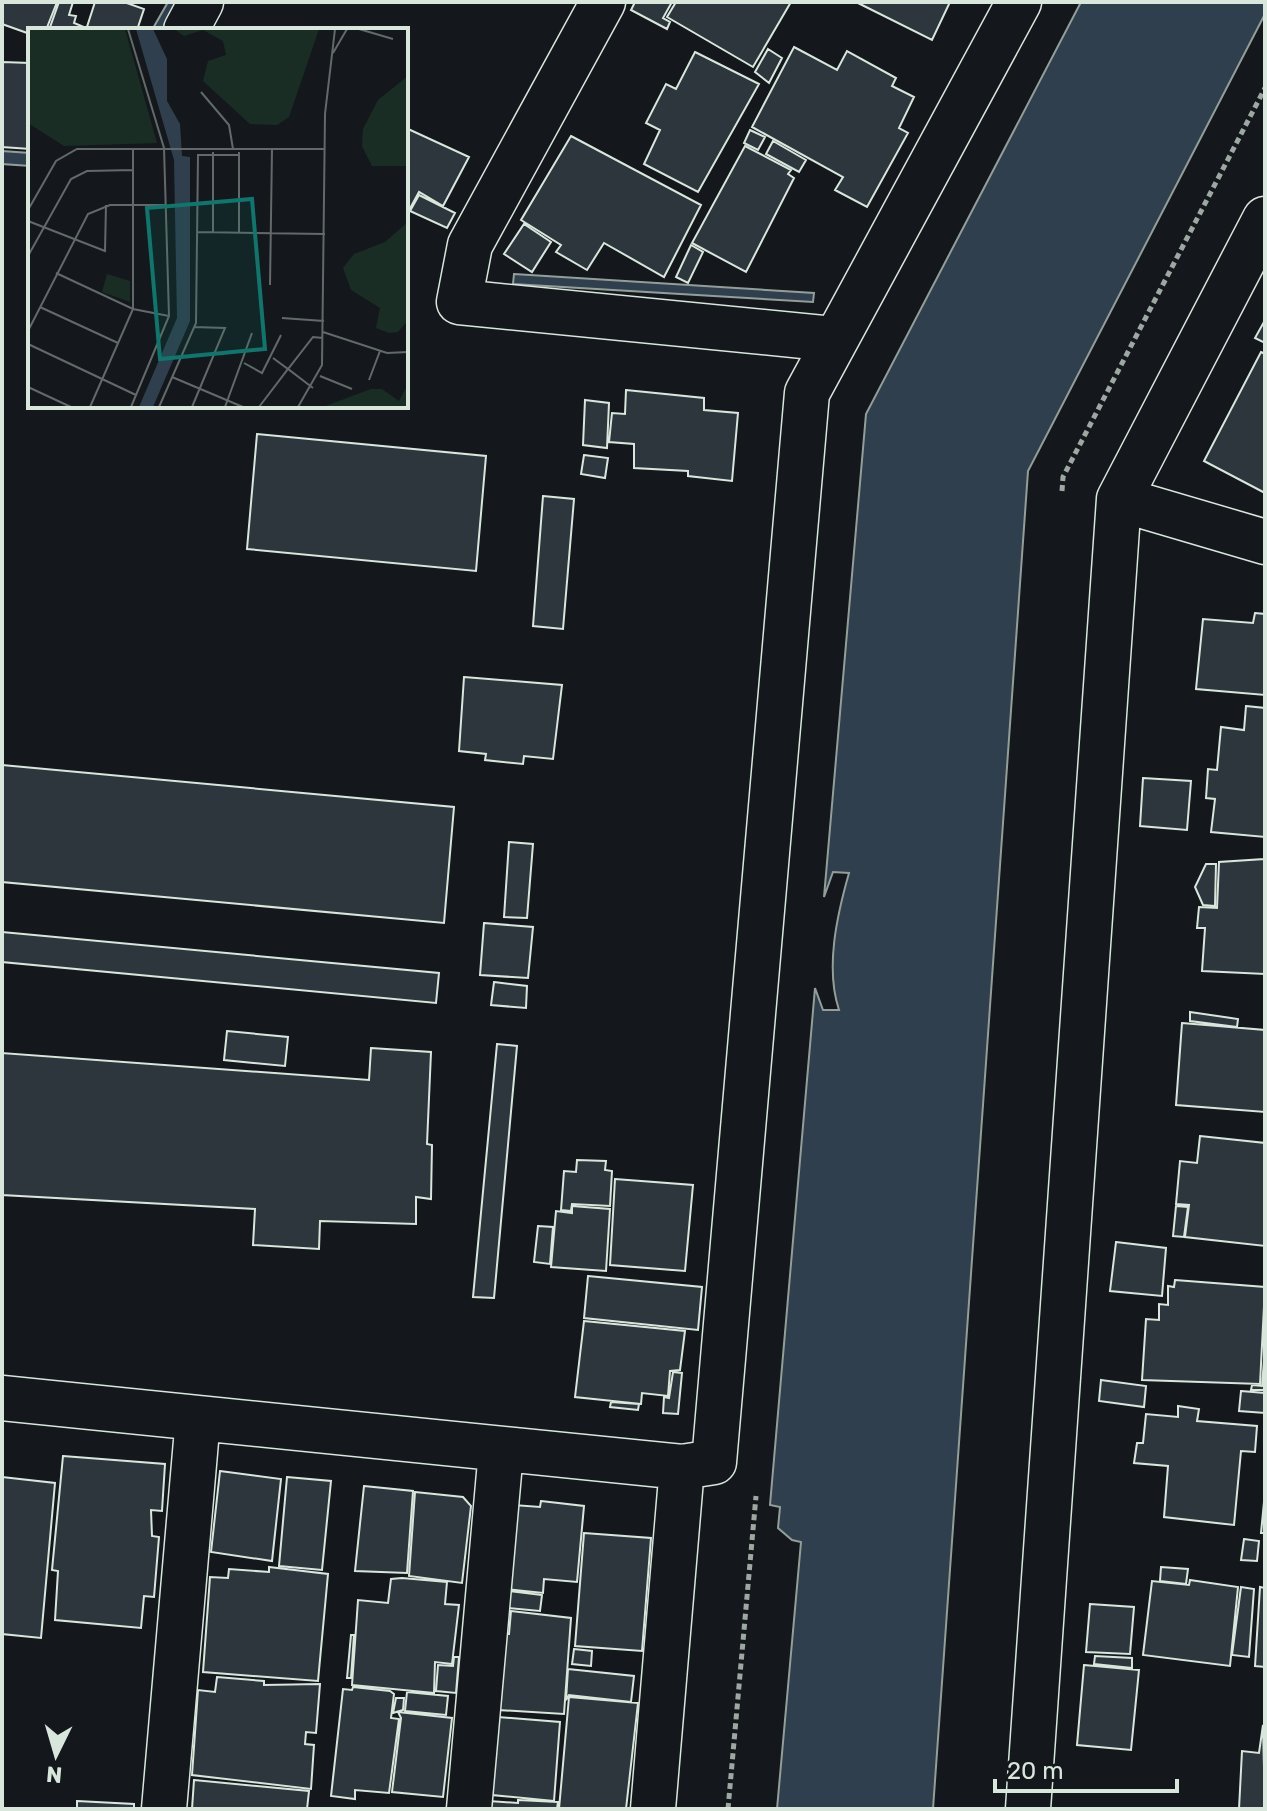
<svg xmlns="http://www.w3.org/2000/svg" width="1267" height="1811" viewBox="0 0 1267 1811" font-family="Rubik,sans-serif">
<rect width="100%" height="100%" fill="#14181c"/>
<path fill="#2f3f4d" stroke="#939e99" stroke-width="2" d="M 168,2 L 181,2 L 167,30 L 152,30 Z
M 1081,2 L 1265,2 L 1265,14 L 1028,471 L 933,1809 L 777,1809 L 801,1542 L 792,1540 L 778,1528 L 780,1507 L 770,1505 L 815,988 L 823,1010 L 839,1010 C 825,968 837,915 849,873 L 833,872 L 824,897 L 866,414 Z
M 2,151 L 30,153 L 30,166 L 2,164 Z
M 514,274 L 814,293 L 813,302 L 513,284 Z"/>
<path fill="#2c363c" stroke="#d8e6dc" stroke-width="2" d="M 2,2 L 57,2 L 46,30 L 30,30 L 30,34 L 2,24 Z
M 59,2 L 73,2 L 69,15 L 76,16 L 74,23 L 84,27 L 83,30 L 49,30 Z
M 95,2 L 124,2 L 144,9 L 137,30 L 86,30 Z
M 635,2 L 672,2 L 663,18 L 670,22 L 667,29 L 631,10 Z
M 676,2 L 791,2 L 753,67 L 667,17 Z
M 856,2 L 950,2 L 932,40 Z
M 794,47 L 837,70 L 847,51 L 896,78 L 892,86 L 914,97 L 899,128 L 908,133 L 867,207 L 835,190 L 843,177 L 752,127 Z
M 768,49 L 782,58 L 769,83 L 755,72 Z
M 695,52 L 759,84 L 698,192 L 644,164 L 660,130 L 646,123 L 666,84 L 676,89 Z
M 2,62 L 30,63 L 30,149 L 2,147 Z
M 406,128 L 469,157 L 443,206 L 419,192 L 406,216 Z
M 750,130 L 765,137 L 758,150 L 744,143 Z
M 571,136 L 701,205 L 664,277 L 604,243 L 587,270 L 556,252 L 561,245 L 521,220 Z
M 773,141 L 806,160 L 799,172 L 766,154 Z
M 745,146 L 791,170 L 788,174 L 794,178 L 746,272 L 692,243 Z
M 419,195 L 455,213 L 447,228 L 410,211 Z
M 524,224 L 551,242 L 532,272 L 504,254 Z
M 691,245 L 703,252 L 688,283 L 676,277 Z
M 1265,320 L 1265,343 L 1255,338 Z
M 1261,352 L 1265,354 L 1265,493 L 1204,461 Z
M 626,390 L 704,398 L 704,410 L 738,413 L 732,481 L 688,476 L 688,471 L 634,468 L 634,444 L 609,442 L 612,413 L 625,414 Z
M 585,400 L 609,403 L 607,448 L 583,445 Z
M 257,434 L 486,456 L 476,571 L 247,549 Z
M 584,455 L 608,458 L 605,478 L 581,474 Z
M 543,496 L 574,499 L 563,629 L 533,626 Z
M 1255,613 L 1265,614 L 1265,695 L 1196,689 L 1203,619 L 1253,623 Z
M 464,677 L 562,685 L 553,759 L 524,756 L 523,764 L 485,760 L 486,754 L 459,751 Z
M 1246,706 L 1265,708 L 1265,837 L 1211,832 L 1215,799 L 1206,798 L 1208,769 L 1217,770 L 1221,727 L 1244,730 Z
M 2,765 L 454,807 L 444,923 L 2,882 Z
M 1143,778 L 1191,781 L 1187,830 L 1140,826 Z
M 509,842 L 533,844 L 527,918 L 504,917 Z
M 1264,842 L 1265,974 L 1202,971 L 1205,928 L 1197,928 L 1199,907 L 1217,908 L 1219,862 L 1264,859 Z
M 1206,864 L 1216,864 L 1215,906 L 1203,905 L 1195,887 Z
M 484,923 L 533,927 L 528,978 L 480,975 Z
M 2,932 L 439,973 L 436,1003 L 2,962 Z
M 494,982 L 527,986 L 526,1008 L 491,1005 Z
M 1190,1012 L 1238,1019 L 1237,1027 L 1190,1021 Z
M 1182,1023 L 1265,1030 L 1265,1112 L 1176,1105 Z
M 227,1031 L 288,1037 L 285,1066 L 224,1060 Z
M 497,1044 L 517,1046 L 494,1298 L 473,1297 Z
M 371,1048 L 431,1052 L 427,1144 L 432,1145 L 431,1199 L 416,1197 L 416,1224 L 320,1221 L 319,1249 L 253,1245 L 255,1209 L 2,1195 L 2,1053 L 369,1080 Z
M 1200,1136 L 1265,1143 L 1265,1246 L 1185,1237 L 1189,1205 L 1176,1204 L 1180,1161 L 1197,1163 Z
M 577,1160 L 606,1161 L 605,1170 L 612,1171 L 610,1206 L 572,1204 L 571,1211 L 561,1210 L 564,1171 L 576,1172 Z
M 615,1179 L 693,1185 L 685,1271 L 610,1265 Z
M 572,1206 L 610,1209 L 606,1271 L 551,1267 L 556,1211 L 572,1213 Z
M 1176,1206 L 1188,1207 L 1184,1237 L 1173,1236 Z
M 538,1226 L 553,1227 L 550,1264 L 534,1262 Z
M 1116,1242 L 1166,1248 L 1162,1296 L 1110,1291 Z
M 588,1276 L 702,1287 L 698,1330 L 584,1318 Z
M 1175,1280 L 1265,1287 L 1260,1384 L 1142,1380 L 1146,1319 L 1159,1320 L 1159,1304 L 1168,1305 L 1168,1286 L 1174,1287 Z
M 584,1321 L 685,1331 L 680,1370 L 670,1371 L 668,1396 L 642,1393 L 641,1404 L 575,1397 Z
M 1264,1360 L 1265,1390 L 1251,1390 L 1252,1385 L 1262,1386 Z
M 673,1372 L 682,1373 L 678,1414 L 663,1413 L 664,1397 L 669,1398 Z
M 1101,1380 L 1146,1386 L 1144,1407 L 1099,1401 Z
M 1241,1391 L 1265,1393 L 1265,1413 L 1239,1411 Z
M 611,1402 L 639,1404 L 638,1410 L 610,1407 Z
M 1178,1406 L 1199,1409 L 1197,1421 L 1257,1426 L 1255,1452 L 1241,1451 L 1234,1525 L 1164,1517 L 1168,1466 L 1134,1463 L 1137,1443 L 1143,1443 L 1146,1414 L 1178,1417 Z
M 63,1456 L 165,1464 L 162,1511 L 151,1510 L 152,1536 L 159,1537 L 154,1597 L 144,1596 L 141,1628 L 55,1620 L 58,1571 L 52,1570 Z
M 220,1471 L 281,1479 L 272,1561 L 211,1552 Z
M 2,1477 L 55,1483 L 41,1638 L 2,1634 Z
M 287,1477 L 331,1481 L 322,1570 L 279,1566 Z
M 364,1486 L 413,1491 L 407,1573 L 355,1571 Z
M 415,1492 L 463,1497 L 471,1506 L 462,1583 L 409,1576 Z
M 541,1501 L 584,1506 L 577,1582 L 544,1579 L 543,1593 L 506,1589 L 514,1505 L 540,1507 Z
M 1264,1502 L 1265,1502 L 1265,1533 L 1261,1533 Z
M 584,1533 L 651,1538 L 642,1651 L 575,1646 Z
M 1244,1539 L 1259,1541 L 1257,1561 L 1241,1560 Z
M 269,1567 L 328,1574 L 318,1681 L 203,1672 L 210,1577 L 228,1578 L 229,1569 L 269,1572 Z
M 1161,1567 L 1188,1569 L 1186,1584 L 1160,1581 Z
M 402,1578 L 447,1582 L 445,1604 L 459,1605 L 452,1664 L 435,1662 L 434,1693 L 352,1685 L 358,1600 L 388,1603 L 391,1579 Z
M 1190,1580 L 1238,1587 L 1230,1666 L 1143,1655 L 1152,1581 L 1189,1585 Z
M 1241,1587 L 1254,1589 L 1249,1657 L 1232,1655 Z
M 1260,1587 L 1265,1588 L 1265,1667 L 1255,1666 Z
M 509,1591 L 542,1595 L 540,1611 L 507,1608 Z
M 1090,1604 L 1134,1607 L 1130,1654 L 1086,1652 Z
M 511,1611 L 571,1618 L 564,1714 L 498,1710 L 504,1634 L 509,1634 Z
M 351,1635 L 354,1635 L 351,1678 L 347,1678 Z
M 574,1649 L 592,1651 L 591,1666 L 572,1664 Z
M 1095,1656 L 1132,1658 L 1132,1668 L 1094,1664 Z
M 454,1657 L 459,1657 L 456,1693 L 436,1691 L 438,1665 L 453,1666 Z
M 1084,1665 L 1139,1670 L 1131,1750 L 1077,1745 Z
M 568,1669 L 634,1676 L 631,1702 L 569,1695 L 566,1700 Z
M 217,1677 L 264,1681 L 264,1685 L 320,1684 L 316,1733 L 306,1732 L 305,1744 L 314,1745 L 311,1789 L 192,1775 L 198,1690 L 215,1692 Z
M 353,1687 L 390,1691 L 394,1694 L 391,1718 L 399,1719 L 389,1793 L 355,1790 L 355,1799 L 331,1796 L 343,1689 L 352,1690 Z
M 407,1692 L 448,1696 L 446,1715 L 405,1711 Z
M 569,1697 L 638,1703 L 626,1809 L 559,1809 Z
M 396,1698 L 404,1698 L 403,1710 L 393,1713 Z
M 398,1712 L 452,1718 L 443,1797 L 392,1792 L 401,1718 Z
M 498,1717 L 560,1722 L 554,1801 L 492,1795 Z
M 1263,1725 L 1265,1809 L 1239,1809 L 1242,1751 L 1259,1753 Z
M 194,1780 L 309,1791 L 307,1809 L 192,1809 Z
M 518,1800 L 558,1802 L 557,1809 L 488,1809 L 489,1801 L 518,1803 Z
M 77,1801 L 134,1804 L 134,1809 L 77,1809 Z"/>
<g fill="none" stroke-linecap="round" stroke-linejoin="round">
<defs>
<path id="minor" d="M 603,2 L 470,245 L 459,302 L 833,339
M 186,30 L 201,2
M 1119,499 L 1265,542
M 2,1398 L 682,1467
M 164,1809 L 198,1418
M 469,1809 L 501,1451
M 653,1809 L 682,1467 L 714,1462 L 807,393 L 1019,2
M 1028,1809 L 1119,499 L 1265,219"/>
</defs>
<use href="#minor" stroke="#d8e6dc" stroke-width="47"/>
<path stroke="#9da8a2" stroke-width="5" stroke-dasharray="6 4" stroke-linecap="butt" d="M 1062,491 L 1063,477 L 1265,88
M 728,1809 L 756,1496"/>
<use href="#minor" stroke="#14181c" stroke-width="44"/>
</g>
<g transform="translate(28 28)">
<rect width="380" height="380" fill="#14181c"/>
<path d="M 0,1 L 97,1 L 129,115 L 36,118 L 0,95 ZM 146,1 L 291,1 L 261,89 L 249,97 L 222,96 L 175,53 L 180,33 L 198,27 L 195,13 L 175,2 L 156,8 ZM 380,48 L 380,138 L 344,138 L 334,118 L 335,101 L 350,72 ZM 380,194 L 380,292 L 370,304 L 361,305 L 348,300 L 352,280 L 323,262 L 315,240 L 326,226 L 357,214 ZM 79,246 L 102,253 L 102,274 L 74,264 ZM 380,356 L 380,379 L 295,379 L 343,361 L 354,361 L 371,373 Z" fill="#1a2d24"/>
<path d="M 108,1 L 125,1 L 139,31 L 139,73 L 152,96 L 154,128 L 162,129 L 162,293 L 125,379 L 111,379 L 149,290 L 146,132 Z" fill="#2f3f4d"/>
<path fill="none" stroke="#626a69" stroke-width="2" d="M 100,1 L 136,120 L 141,288 L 103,379M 331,1 L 365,11M 305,25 L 319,1M 173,64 L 201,97 L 205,121M 211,124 L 211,205M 0,182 L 28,133 L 49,121 L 297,121M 0,193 L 77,223 L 78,177M 170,204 L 297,206M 185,204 L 185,124M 0,228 L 43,151 L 59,143 L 105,142M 28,245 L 105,281 L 141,288M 242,257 L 244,121M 12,279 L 90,315M 254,290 L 296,293M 0,303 L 60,186 L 82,177 L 139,177M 295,304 L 359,325 L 380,324M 0,316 L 108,367M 245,330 L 260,341 L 285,309 L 295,310M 216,335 L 234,345 L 253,307M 292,348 L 324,361M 144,349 L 215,379M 341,352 L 352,323M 0,359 L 43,379M 62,379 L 105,281 L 105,120M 131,379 L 168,295 L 170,127 L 211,127M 164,379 L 197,300 L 166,299M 197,379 L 224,305M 231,379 L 260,341 L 285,360M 270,379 L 294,337 L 297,86 L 307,1"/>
<path fill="#0f766e" fill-opacity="0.15" stroke="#0f766e" stroke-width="4" d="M 224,171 L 237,321 L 132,331 L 119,180 Z"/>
<rect width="380" height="380" fill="none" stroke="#d8e6dc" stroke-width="4"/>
</g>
<rect width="1267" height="1811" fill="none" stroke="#d8e6dc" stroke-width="8"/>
<g transform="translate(56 1755) rotate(185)" stroke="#14181c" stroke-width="6" paint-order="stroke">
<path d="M0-6L14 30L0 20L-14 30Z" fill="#d8e6dc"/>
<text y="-12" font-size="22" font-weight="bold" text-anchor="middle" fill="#d8e6dc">N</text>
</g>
<path d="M995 1779v12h182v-12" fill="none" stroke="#d8e6dc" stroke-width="4"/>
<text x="1007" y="1779" font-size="24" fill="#d8e6dc" stroke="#14181c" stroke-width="6" paint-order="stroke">20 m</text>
</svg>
